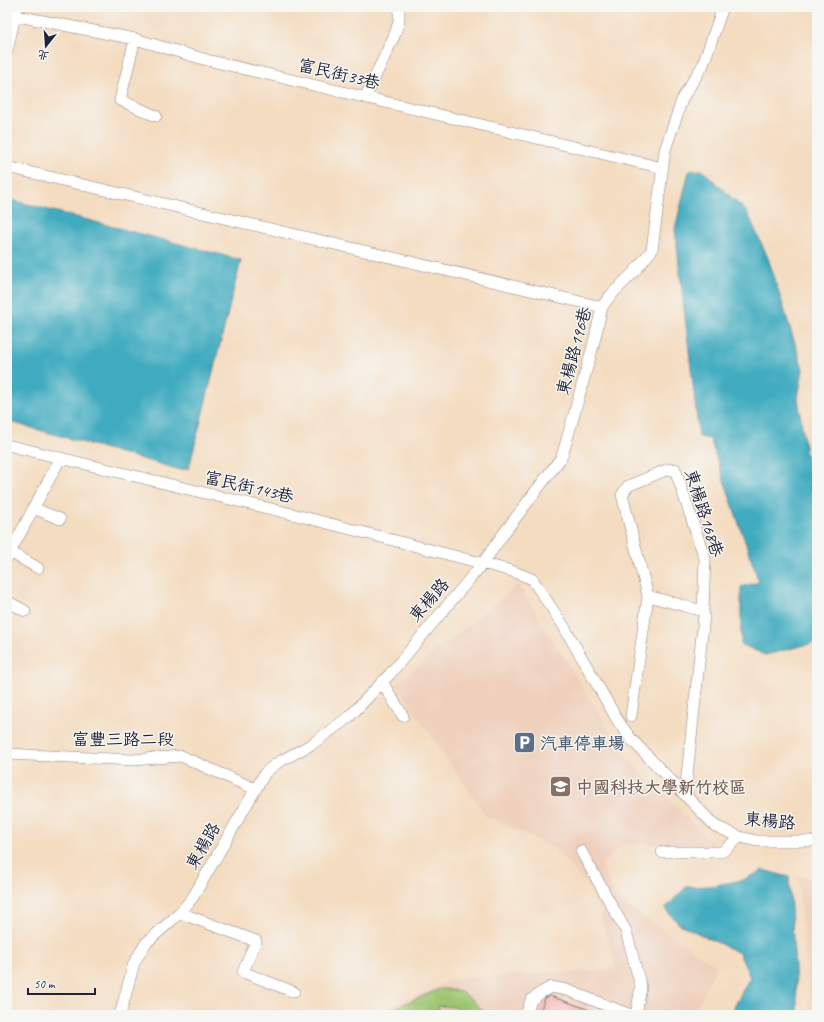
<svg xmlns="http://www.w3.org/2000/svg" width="824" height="1022" viewBox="0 0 824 1022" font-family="Caveat,'LXGW WenKai TC',sans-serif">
<rect width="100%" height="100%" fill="#f6f6f2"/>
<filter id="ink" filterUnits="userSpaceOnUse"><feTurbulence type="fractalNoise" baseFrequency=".025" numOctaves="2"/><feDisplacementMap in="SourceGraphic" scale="8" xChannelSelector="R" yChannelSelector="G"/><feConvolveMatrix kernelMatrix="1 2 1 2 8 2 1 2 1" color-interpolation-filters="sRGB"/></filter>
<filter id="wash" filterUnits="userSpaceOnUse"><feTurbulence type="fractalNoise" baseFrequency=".012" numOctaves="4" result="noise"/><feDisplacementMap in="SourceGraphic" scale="16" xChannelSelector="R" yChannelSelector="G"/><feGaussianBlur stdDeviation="0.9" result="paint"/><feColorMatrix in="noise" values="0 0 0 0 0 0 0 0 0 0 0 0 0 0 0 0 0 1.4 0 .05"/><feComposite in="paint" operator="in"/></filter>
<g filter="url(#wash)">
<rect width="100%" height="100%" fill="#f4dcc0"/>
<path fill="#efd0bc" d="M 518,585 L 627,758 L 720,851 L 665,845 L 622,844 L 602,865 L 615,898 L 717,966 L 693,1015 L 369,1015 L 454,979 L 617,969 L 592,890 L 555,849 L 486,816 L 396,684 Z
M 798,877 L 817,880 L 817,1015 L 810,1015 Z"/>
<path fill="#9dc571" stroke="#607456" d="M 440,989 C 465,988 471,1000 487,1015 L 468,1015 L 454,1007 L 438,1006 L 442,1015 L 378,1015 Z"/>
<path fill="#41abc0" stroke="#32667e" d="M 702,170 L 747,212 L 768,258 L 803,369 L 798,398 L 817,531 L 817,642 L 765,655 L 741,644 L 741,587 L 759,582 L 710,439 L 699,437 L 675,229 L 689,171 Z
M 7,199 L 241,260 L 189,468 L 181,470 L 7,421 Z
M 763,870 L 789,877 L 798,1015 L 730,1015 L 750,977 L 739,953 L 679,924 L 665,909 L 686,887 L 710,886 L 743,880 Z"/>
<g id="blocks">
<path fill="#f4a5a0" d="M 550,996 L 601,1014 L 600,1015 L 539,1015 L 545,998 Z"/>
</g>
</g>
<g filter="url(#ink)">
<use href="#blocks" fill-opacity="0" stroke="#8b7f7e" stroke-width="1"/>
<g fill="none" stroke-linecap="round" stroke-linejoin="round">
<defs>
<path id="minor" d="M 7,14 L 135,39 L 207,60 L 663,168
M 135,39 L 120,100 L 156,116
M 7,51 L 17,7
M 365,98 L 395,34 L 399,21 L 399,7
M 7,167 L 602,307
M 7,445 L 304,517 L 512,571 L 532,579 L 563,625 L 618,721 L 631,739 L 715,826 L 740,837 L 757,841 L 817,841
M 33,508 L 60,519
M 10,552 L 38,568
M 7,558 L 60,459
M 648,596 L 703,611
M 7,601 L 25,611
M 382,682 L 403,716
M 631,716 L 648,596 L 622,495 L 628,486 L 666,470 L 675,469 L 705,559 L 703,611 L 704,616 L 685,794
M 7,754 L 133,760 L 181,756 L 255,789
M 581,851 L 626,931 L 641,987 L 636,1015
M 662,852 L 722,852 L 740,837
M 180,913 L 256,941 L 243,972 L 294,992
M 120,1015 L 134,963 L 146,943 L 180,913 L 193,897 L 265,773 L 277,763 L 312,744 L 349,717 L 390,674 L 483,563 L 504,533 L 561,458 L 564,450 L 593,346 L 602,307 L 610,296 L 634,272 L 652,250 L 665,150 L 683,97 L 703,65 L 723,7
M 526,1015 L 531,1000 L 542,992 L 551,987 L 567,990 L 631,1015"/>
</defs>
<use href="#minor" stroke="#8b7f7e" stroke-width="12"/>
<use href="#minor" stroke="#fff" stroke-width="11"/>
</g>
</g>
<defs>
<symbol id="parking-square" viewBox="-11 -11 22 22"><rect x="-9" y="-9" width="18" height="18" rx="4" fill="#5c6f8a" stroke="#f6f6f2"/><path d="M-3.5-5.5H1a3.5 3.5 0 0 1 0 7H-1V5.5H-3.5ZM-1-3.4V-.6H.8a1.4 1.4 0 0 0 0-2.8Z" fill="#fff"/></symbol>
<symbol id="university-square" viewBox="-11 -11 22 22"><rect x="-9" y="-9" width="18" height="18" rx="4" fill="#8d6e63" stroke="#f6f6f2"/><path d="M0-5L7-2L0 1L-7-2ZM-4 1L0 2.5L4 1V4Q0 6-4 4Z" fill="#fff"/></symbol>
</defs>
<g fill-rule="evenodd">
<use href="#parking-square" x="512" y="730" width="25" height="25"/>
<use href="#university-square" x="548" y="774" width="25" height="25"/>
</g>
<g text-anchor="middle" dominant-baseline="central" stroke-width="3" stroke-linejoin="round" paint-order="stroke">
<g font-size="17" fill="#22223b" stroke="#f6f6f2">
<text transform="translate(339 74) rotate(13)">富民街33巷</text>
<text transform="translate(574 351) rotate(-75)">東楊路196巷</text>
<text transform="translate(249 487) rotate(13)">富民街143巷</text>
<text transform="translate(704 513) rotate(72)">東楊路168巷</text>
<text transform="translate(429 600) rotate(-49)">東楊路</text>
<text x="123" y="739">富豐三路二段</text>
<text transform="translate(770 821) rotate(5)">東楊路</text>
<text transform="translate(203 846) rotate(-60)">東楊路</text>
</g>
<g font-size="17" font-weight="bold" fill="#4e5e75" stroke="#f6f6f2" text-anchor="start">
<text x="540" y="743">汽車停車場</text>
</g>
<g font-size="17" font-weight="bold" fill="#785e54" stroke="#f6f6f2" text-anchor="start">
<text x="576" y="787">中國科技大學新竹校區</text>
</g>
</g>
<rect width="824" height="1022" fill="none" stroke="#f6f6f2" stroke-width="24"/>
<g transform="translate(46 46) rotate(197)" stroke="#f6f6f2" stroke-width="3" paint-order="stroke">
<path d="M0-3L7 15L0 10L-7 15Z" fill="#22223b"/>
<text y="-6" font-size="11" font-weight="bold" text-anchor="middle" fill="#22223b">北</text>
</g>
<path d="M28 988v6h67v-6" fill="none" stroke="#22223b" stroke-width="2"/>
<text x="34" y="988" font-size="12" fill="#22223b" stroke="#f6f6f2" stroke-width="3" paint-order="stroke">50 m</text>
</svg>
